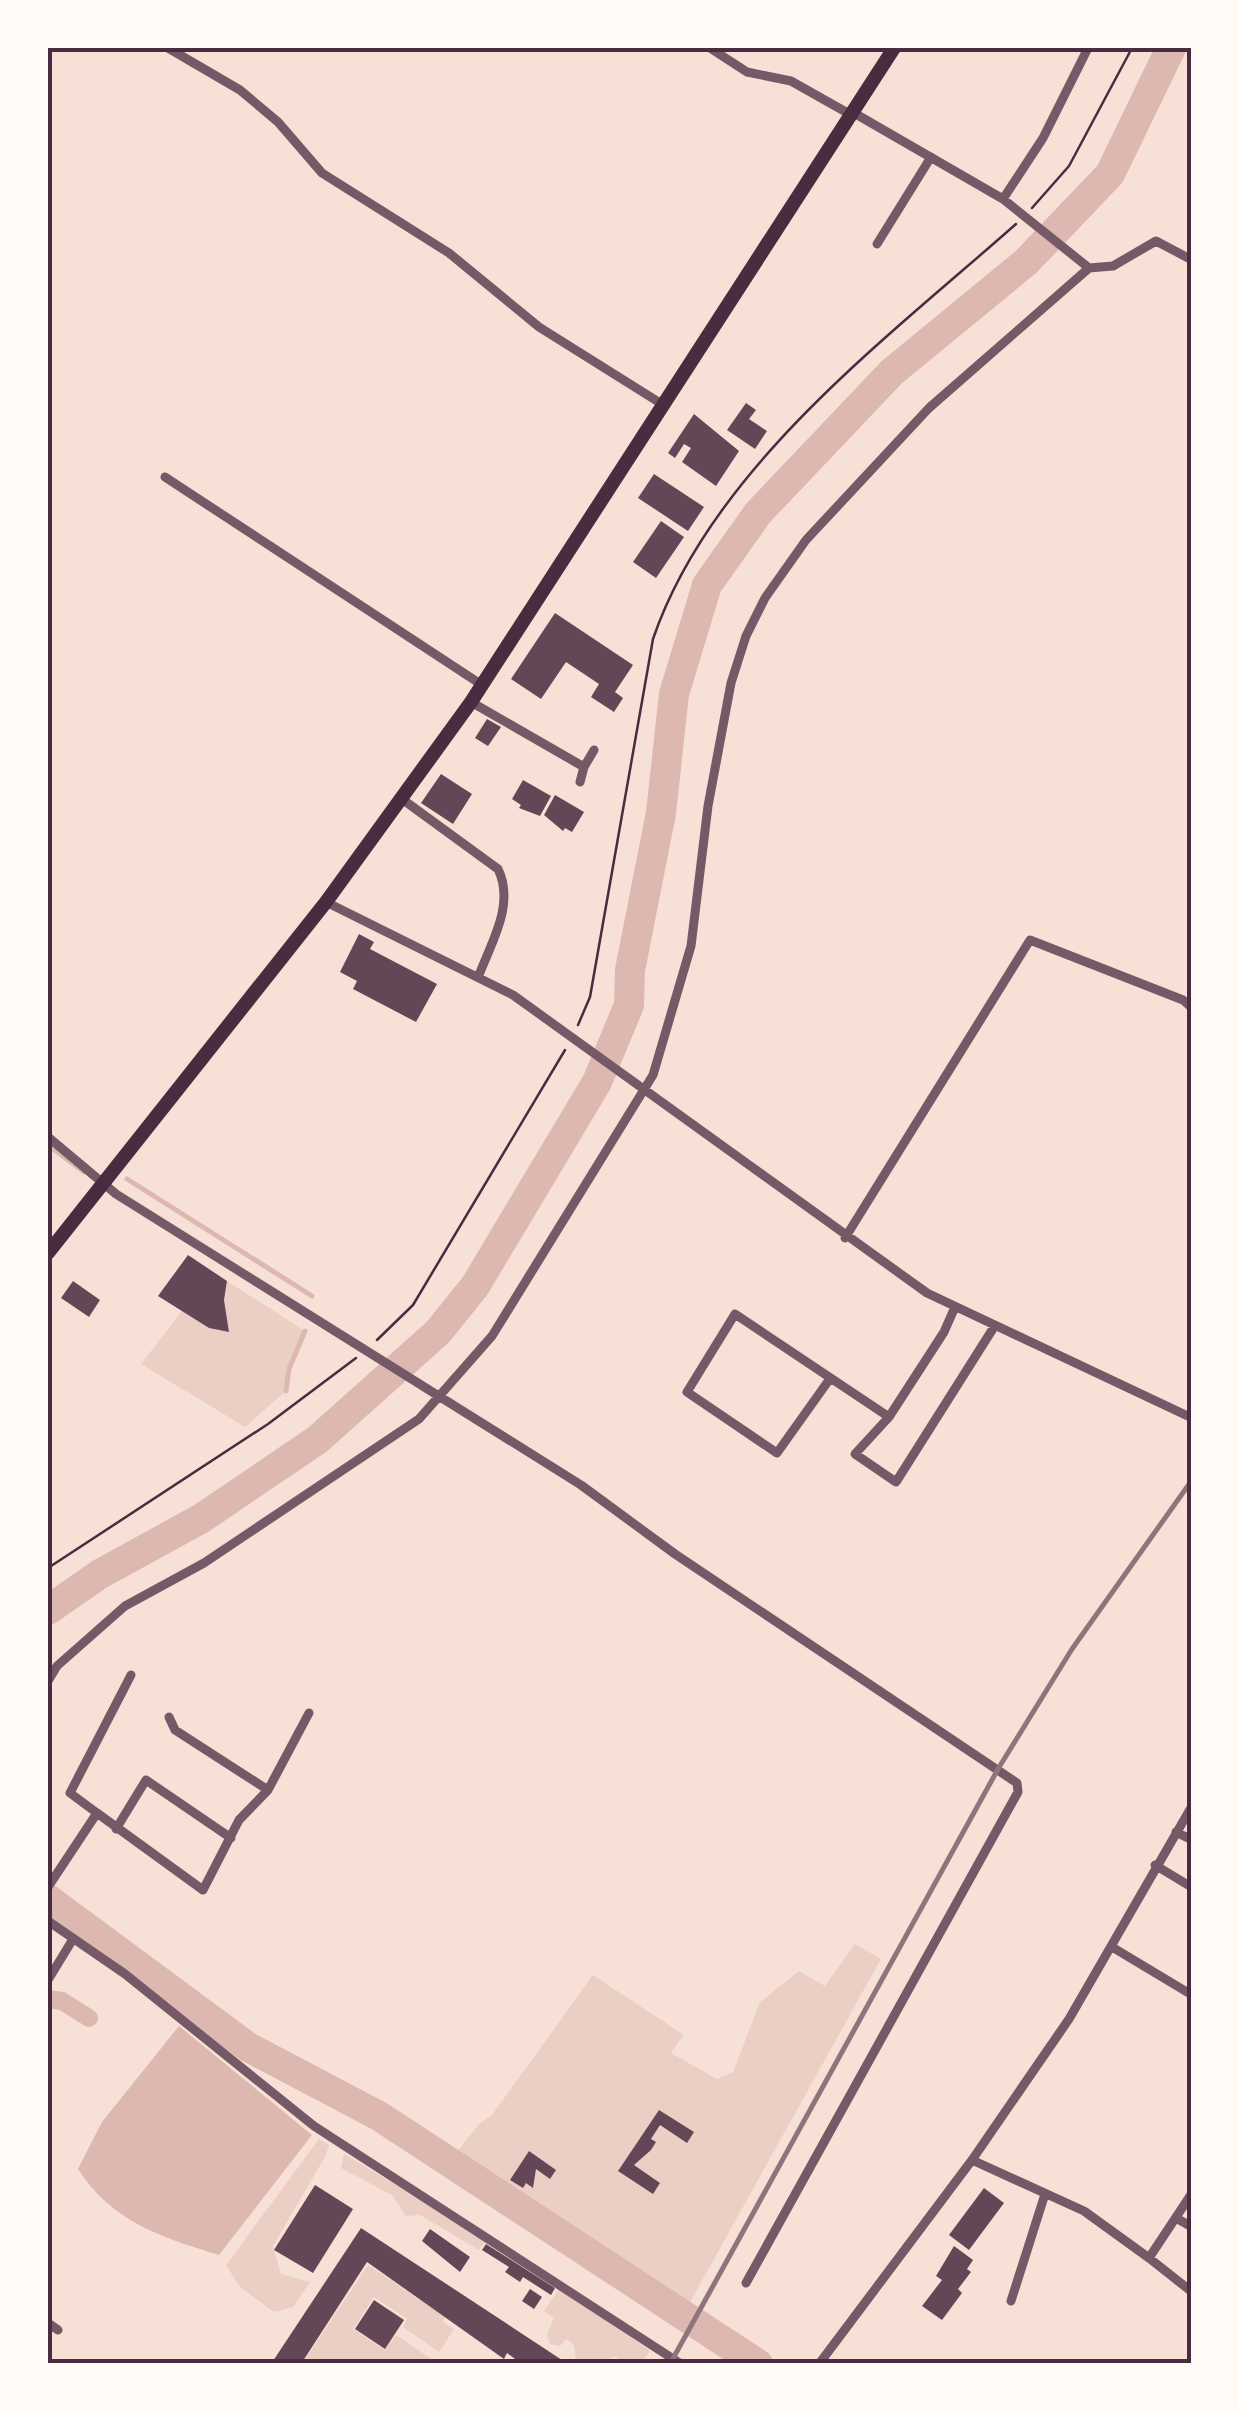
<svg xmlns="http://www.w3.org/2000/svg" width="1239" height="2411" viewBox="0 0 1239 2411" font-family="'Roboto Condensed',sans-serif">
<rect width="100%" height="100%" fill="#f7e1d7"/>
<path fill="#ebcfc5" d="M 227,1281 L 305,1331 L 289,1369 L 286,1391 L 245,1427 L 141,1364 L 182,1311 L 209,1328 L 229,1332 L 224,1300 Z
M 855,1944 L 881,1959 L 689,2304 L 456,2153 L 479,2124 L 492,2115 L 593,1975 L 684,2035 L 671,2053 L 717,2079 L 733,2072 L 760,2002 L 799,1971 L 825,1986 Z
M 319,2139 L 329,2145 L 325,2157 L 273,2246 L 281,2274 L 310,2282 L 293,2307 L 274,2312 L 239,2286 L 226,2265 Z
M 344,2154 L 487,2239 L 479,2250 L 420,2215 L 406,2216 L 392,2195 L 341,2168 Z
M 368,2265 L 445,2317 L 443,2322 L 454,2329 L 439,2352 L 403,2327 L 407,2319 L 374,2297 L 353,2329 L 385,2350 L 396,2335 L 433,2360 L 431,2363 L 302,2364 Z
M 560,2288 L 650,2351 L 642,2363 L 620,2363 L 616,2356 L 601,2362 L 576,2361 L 574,2345 L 566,2339 L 560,2346 L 550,2344 L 547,2335 L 554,2318 L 544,2311 Z"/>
<path fill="#dcb8b0" d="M 179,2026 L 312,2135 L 219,2255 C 161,2237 112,2222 78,2169 L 102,2122 Z"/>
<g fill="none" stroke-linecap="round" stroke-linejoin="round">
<path stroke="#dcb8b0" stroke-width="5" d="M 48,1145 L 84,1172
M 127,1179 L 312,1296
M 286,1391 L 289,1369 L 305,1331"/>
<path stroke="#dcb8b0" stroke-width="18" d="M 48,1999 L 62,2001 L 89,2018"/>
<path stroke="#dcb8b0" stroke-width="30" d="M 48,1610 L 100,1574 L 202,1518 L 317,1440 L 438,1332 L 475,1286 L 597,1082 L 629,1005 L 630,970 L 661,813 L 674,694 L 707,585 L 758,513 L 892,372 L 1026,262 L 1110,174 L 1171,48
M 48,1899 L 248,2047 L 379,2116 L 758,2364"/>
</g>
<path fill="#644757" d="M 746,403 L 756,410 L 749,419 L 767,431 L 755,449 L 727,430 Z
M 694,414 L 739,451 L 716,486 L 682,462 L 691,448 L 684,444 L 675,458 L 668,453 Z
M 654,474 L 704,507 L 688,531 L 638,498 Z
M 661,521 L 684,537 L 656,578 L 633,562 Z
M 555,613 L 633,665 L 615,692 L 623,698 L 614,712 L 591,697 L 599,684 L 566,662 L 541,699 L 511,679 Z
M 487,719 L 501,727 L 488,746 L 475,738 Z
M 441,774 L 472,794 L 453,824 L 421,803 Z
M 523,780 L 551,796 L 540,816 L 519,808 L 521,805 L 512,799 Z
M 555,795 L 584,812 L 572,832 L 565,828 L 563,831 L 544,815 Z
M 359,934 L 374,942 L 370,949 L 437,984 L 416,1022 L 353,989 L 357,981 L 340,972 Z
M 188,1255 L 227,1281 L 224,1300 L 229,1332 L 209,1328 L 158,1296 Z
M 73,1281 L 100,1300 L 89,1317 L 61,1298 Z
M 659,2110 L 694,2132 L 687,2143 L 660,2125 L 651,2139 L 656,2142 L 651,2150 L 634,2165 L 660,2183 L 653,2194 L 618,2171 Z
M 529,2151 L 556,2170 L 550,2179 L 536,2169 L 533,2188 L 526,2183 L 523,2188 L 510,2180 Z
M 315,2185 L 353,2209 L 313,2273 L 274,2250 Z
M 984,2188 L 1004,2203 L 969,2250 L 949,2235 Z
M 361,2228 L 483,2308 L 568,2364 L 522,2364 L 507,2353 L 504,2359 L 367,2262 L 301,2364 L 271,2364 Z
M 430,2229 L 470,2257 L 460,2272 L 422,2241 Z
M 486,2244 L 555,2288 L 551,2295 L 523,2277 L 520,2282 L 505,2272 L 509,2267 L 482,2250 Z
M 954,2246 L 973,2260 L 967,2269 L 971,2272 L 958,2289 L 962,2293 L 942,2320 L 922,2306 L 942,2280 L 936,2276 Z
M 530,2289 L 542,2297 L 534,2309 L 522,2301 Z
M 374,2300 L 404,2320 L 385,2349 L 355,2329 Z"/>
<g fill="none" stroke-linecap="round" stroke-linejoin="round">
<path stroke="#4a2c40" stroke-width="2.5" d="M 1032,208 L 1069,166 L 1132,48
M 578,1025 L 590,997 L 653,639 C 711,469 885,340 1016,224
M 377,1340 L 413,1305 L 565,1050
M 48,1568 L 268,1424 L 356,1358"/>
<path stroke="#755966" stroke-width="9" d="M 168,48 L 240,90 L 278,122 L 322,173 L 449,253 L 539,327 L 665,406
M 710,48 L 747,72 L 791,81 L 853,116
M 854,113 L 1003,199 L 1089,268 L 1113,266 L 1156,241 L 1192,260
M 1003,199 L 1043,138 L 1088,48
M 877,244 L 931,157
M 165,477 L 482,685
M 471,702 L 584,767 L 594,750
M 580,782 L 584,767
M 402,799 L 498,869 C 515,904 492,941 479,975
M 326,902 L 513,995 L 927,1293 L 1192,1418
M 48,1137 L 116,1194 L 581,1485 L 675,1554 L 1017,1783 L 1018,1792 L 746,2283
M 845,1238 L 1030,940 L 1183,1000 L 1192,1008
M 829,1380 L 777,1453 L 687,1392 L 735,1314 L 889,1417 L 944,1332 L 955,1307
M 889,1417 L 855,1454 L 896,1482 L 994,1327
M 48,1681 L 57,1666 L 125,1606 L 204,1563 L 419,1419 L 492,1336 L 653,1075 L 691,946 L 708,806 L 731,683 L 746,636 L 765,598 L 806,540 L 929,408 L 1089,268
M 169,1717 L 175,1730 L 268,1790
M 97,1813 L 203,1890 L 239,1820 L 268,1790 L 309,1713
M 116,1829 L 146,1780 L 231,1838
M 1176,1832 L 1192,1840
M 1155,1865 L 1188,1885
M 48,1887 L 97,1813 L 70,1793 L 131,1675
M 48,1921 L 125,1974 L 314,2126 L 681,2364
M 1112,1947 L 1192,1995
M 48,1980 L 73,1939
M 972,2160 L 1084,2211 L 1149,2258 L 1192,2193
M 1176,2218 L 1192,2227
M 1149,2258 L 1192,2292
M 1011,2301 L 1045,2194
M 48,2323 L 58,2330
M 819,2364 L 972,2160 L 1069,2019 L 1192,1806"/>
<path stroke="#4a2c40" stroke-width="14" d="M 48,1253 L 326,902 L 471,702 L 894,48"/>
<path stroke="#8f747c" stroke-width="5" d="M 670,2364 L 998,1769 L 1072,1649 L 1192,1480"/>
</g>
<rect width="1239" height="2411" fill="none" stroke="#fffaf5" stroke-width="100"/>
<rect x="50" y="50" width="1139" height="2311" fill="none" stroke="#4a2c40" stroke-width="4"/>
</svg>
